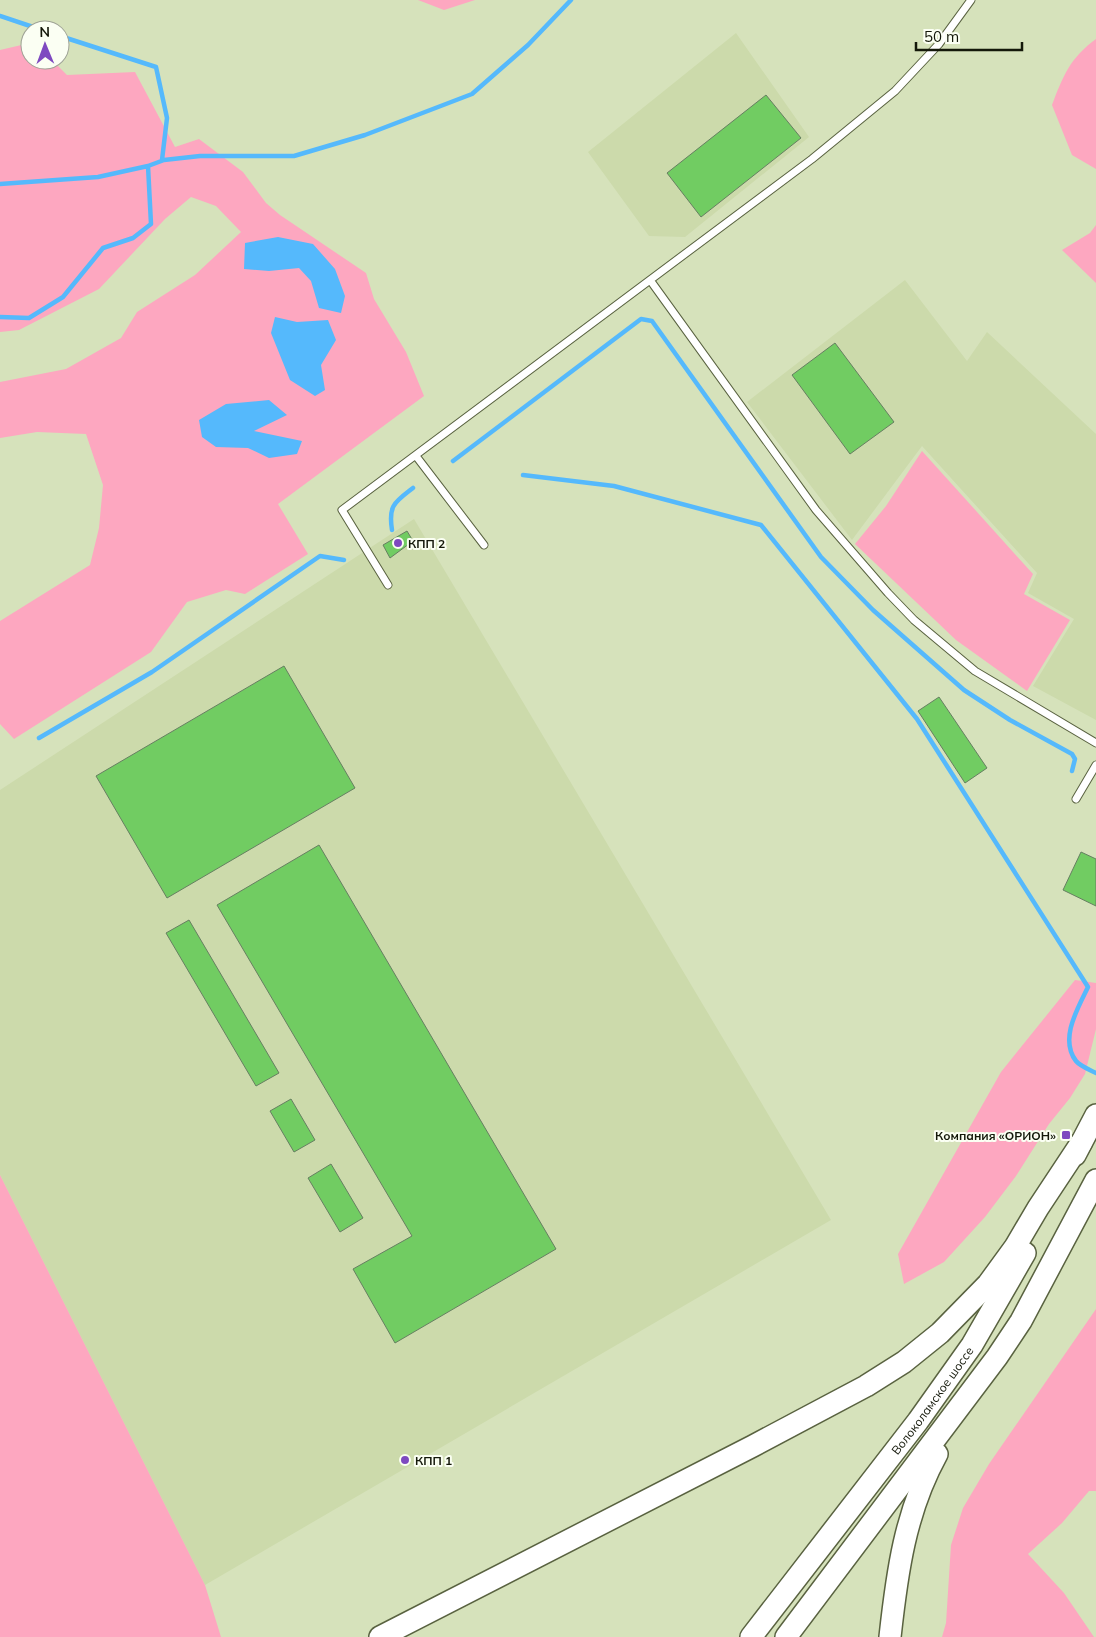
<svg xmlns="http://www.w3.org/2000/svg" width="1096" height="1637" viewBox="0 0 1096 1637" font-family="Mulish,sans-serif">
<rect width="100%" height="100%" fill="#d6e2bb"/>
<path fill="#ccdaab" d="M 736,33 L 809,137 L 685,237 L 649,236 L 588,152 Z
M 905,280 L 967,361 L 987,332 L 1096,434 L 1096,720 L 1033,686 L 1074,619 L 1028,593 L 1037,573 L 922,446 L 852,540 L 747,402 Z
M 414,519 L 831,1220 L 205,1585 L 0,1175 L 0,790 Z"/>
<path fill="#fda7c0" d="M 418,0 L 475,0 L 444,10 Z
M 1096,39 L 1096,169 L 1072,155 L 1052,105 C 1063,76 1070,58 1096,39 Z
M 30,43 L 30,60 L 52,60 L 67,75 L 135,72 L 175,147 L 199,139 L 243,172 L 266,203 L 280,215 L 366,273 L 374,299 L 406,352 L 424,396 L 278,504 L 308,554 L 245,594 L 226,590 L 187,602 L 151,652 L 14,739 L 0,724 L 0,621 L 90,565 L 99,528 L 103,485 L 86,434 L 37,432 L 0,438 L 0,382 L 66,369 L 121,338 L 137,312 L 195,275 L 241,232 L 216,206 L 191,197 L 165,219 L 99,289 L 19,330 L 0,332 L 0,50 Z
M 1096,225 L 1096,283 L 1062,250 L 1090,233 Z
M 922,451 L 1033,574 L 1024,594 L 1070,620 L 1027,691 L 956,640 L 855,544 L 886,506 Z
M 1075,980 L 1096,983 L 1096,1029 L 1085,1074 L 1070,1098 L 1049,1124 L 1016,1176 L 985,1217 L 944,1262 L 904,1284 L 898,1254 L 1001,1072 Z
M 0,1175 L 205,1585 L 221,1637 L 0,1637 Z
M 1096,1309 L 1096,1491 L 1089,1491 L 1062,1523 L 1028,1554 L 1064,1593 L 1094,1637 L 942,1637 L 946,1623 L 951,1545 L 963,1508 L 989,1464 Z"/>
<path fill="#55b9fc" d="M 278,237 L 313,244 L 335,269 L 345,296 L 341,313 L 319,308 L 311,281 L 299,268 L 269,271 L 244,269 L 245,243 Z
M 275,317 L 297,322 L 328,320 L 336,340 L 321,365 L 325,390 L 315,396 L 290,380 L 271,333 Z
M 269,400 L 287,415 L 254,431 L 302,441 L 297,454 L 269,458 L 248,448 L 216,447 L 202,437 L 199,420 L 226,404 Z"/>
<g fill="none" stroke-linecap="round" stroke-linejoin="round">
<path stroke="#55b9fc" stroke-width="4.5" d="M 0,16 L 42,30
M 60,36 L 156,67 L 167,118 L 162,160
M 0,184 L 98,177 L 148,166
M 0,317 L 29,318 L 63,297 L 103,248 L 133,238 L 151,224 L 148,166 L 164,160 L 200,156 L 294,156 L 365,135 L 472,94 L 528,45 L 571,0
M 453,461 L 641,319 L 652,321 L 821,557 L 873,610 L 964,690 L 1010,720 L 1072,754 L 1075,759 L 1072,771
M 523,475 L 614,486 L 761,525 L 917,719 L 1088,987 C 1078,1008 1059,1039 1076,1061 C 1080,1066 1090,1070 1096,1073
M 392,530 C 388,505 395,502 413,488
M 39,738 L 152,672 L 320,556 L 344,560"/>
</g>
<path fill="#71cc62" stroke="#667f61" d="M 766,95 L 801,138 L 701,217 L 667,173 Z
M 835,343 L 894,422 L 850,454 L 792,375 Z
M 407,531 L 413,541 L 390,558 L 383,545 Z
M 284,666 L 355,788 L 167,898 L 96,776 Z
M 939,697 L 987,768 L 965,783 L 918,711 Z
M 319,845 L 556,1249 L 395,1343 L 353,1269 L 412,1236 L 217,905 Z
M 1081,852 L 1096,859 L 1096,906 L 1063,890 Z
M 189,920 L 279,1073 L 256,1086 L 166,933 Z
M 291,1099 L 315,1140 L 294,1152 L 270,1111 Z
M 331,1164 L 363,1218 L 340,1232 L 308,1178 Z"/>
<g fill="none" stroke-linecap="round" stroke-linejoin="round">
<defs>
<path id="lane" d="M 650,280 L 816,510 L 888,593 L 914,620 L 975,671 L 1096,743
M 416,456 L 484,545
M 388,585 L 342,510 L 812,159 L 895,91 L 939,44 L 971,0
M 1076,799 L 1096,765"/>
<g id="primary">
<path d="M 1075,1155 L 1096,1115"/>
<path d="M 380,1637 L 753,1446 L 866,1386 L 904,1362 L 940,1333 L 988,1284 L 1015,1247 L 1038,1208 L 1081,1143"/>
<path id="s1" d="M 751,1637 L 918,1421 L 972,1345 L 1025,1253"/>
<path d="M 786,1637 L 997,1357 L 1021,1321 L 1096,1180"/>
<path d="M 890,1637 C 897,1573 905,1512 937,1454"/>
</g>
</defs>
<use href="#lane" stroke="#596240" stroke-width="9"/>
<use href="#primary" stroke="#596240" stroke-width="24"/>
<use href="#lane" stroke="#fff" stroke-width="7"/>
<use href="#primary" stroke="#fff" stroke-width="21"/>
</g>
<g fill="#7e49c0" stroke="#fbfff3" stroke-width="2">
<circle cx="398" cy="543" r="5"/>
<rect x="1061" y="1130" width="10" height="10" rx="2.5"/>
<circle cx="405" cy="1460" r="5"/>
</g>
<g text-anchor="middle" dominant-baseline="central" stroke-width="4" stroke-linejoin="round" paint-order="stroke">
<g font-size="12" font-weight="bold" fill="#14180a" stroke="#fbfff3" text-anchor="start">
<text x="408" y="543">КПП 2</text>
<text x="1056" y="1135" text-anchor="end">Компания «ОРИОН»</text>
<text x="415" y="1460">КПП 1</text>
</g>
<g font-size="12" fill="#14180a" stroke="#fbfff3">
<text stroke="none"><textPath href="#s1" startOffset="298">Волоколамское шоссе</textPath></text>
</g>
</g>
<g transform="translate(45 45) rotate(359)"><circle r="24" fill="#fbfff3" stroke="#9fa396"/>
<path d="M0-4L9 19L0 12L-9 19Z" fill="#7e49c0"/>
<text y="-8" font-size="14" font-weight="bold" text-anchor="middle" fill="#14180a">N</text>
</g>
<path d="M916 42v8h106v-8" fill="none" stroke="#14180a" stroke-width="2.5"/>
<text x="924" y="42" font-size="15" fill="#14180a" stroke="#fbfff3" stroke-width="4" paint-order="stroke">50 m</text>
</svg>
